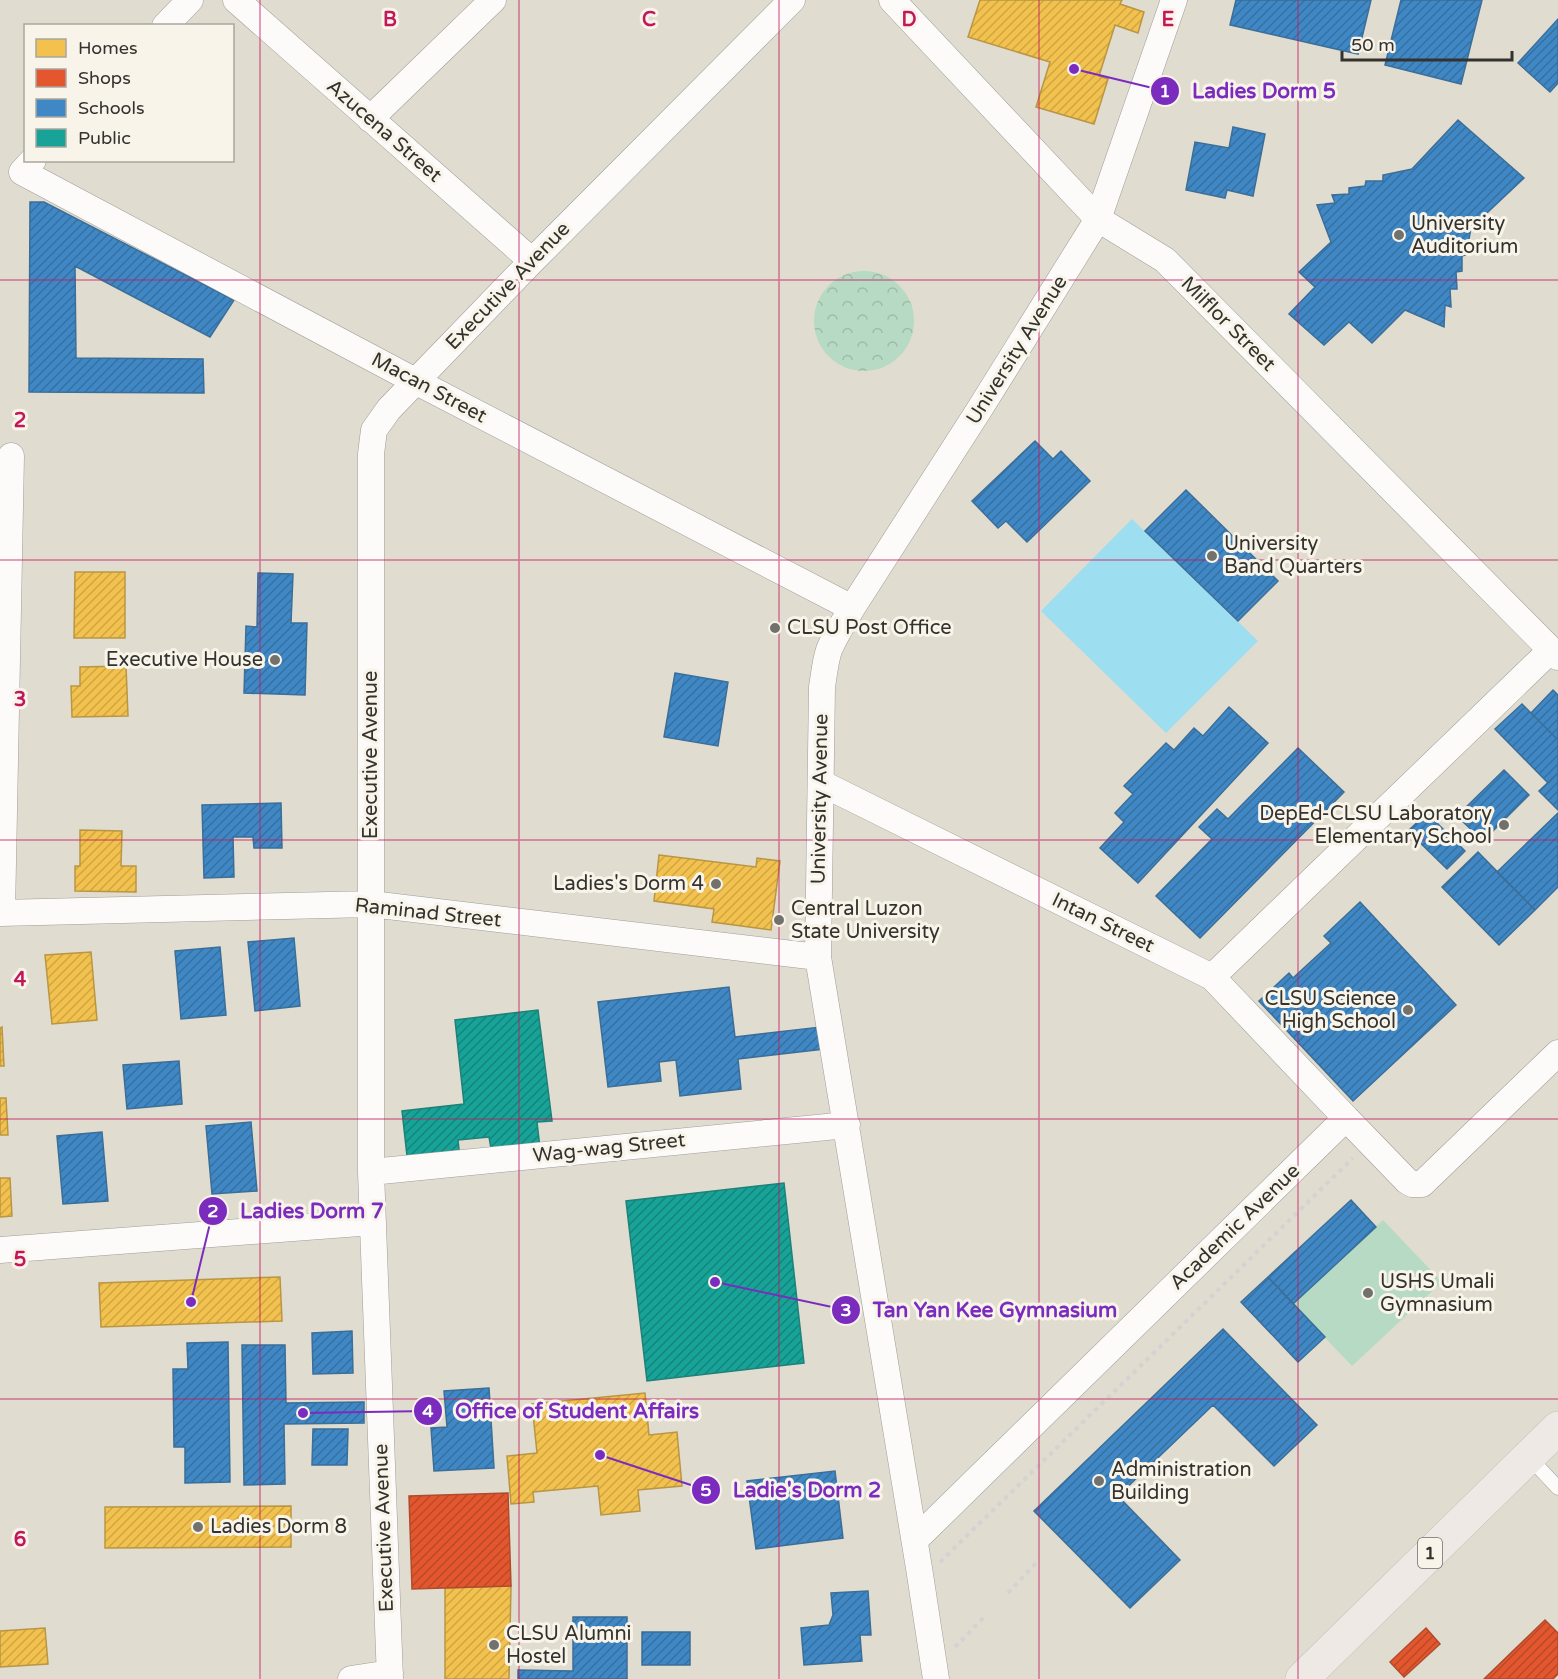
<svg xmlns="http://www.w3.org/2000/svg" width="1558" height="1679" viewBox="0 0 1558 1679" font-family="'Varela Round',sans-serif">
<defs>
<pattern id="park-crowns" width="20" height="18" patternUnits="userSpaceOnUse" patternTransform="scale(1.5)"><rect width="20" height="18" fill="#b6dac3"/><path d="M2 6a3 3 0 1 1 6 0M12 15a3 3 0 1 1 6 0" fill="none" stroke="#9dbca8"/></pattern>
<pattern id="homes-hatch" width="6" height="6" patternUnits="userSpaceOnUse" patternTransform="scale(1.5)"><rect width="6" height="6" fill="#f2c14e"/><path d="M-1 1l2-2M0 6l6-6M5 7l2-2" fill="none" stroke="#d0a644"/></pattern>
<pattern id="shops-hatch" width="6" height="6" patternUnits="userSpaceOnUse" patternTransform="scale(1.5)"><rect width="6" height="6" fill="#e4572e"/><path d="M-1 1l2-2M0 6l6-6M5 7l2-2" fill="none" stroke="#b94928"/></pattern>
<pattern id="schools-hatch" width="6" height="6" patternUnits="userSpaceOnUse" patternTransform="scale(1.5)"><rect width="6" height="6" fill="#3f88c5"/><path d="M-1 1l2-2M0 6l6-6M5 7l2-2" fill="none" stroke="#3570a0"/></pattern>
<pattern id="public-hatch" width="6" height="6" patternUnits="userSpaceOnUse" patternTransform="scale(1.5)"><rect width="6" height="6" fill="#17a398"/><path d="M-1 1l2-2M0 6l6-6M5 7l2-2" fill="none" stroke="#15857c"/></pattern>
</defs>
<rect width="100%" height="100%" fill="#e8e6e0"/>
<path fill="#e0dccf" fill-rule="evenodd" d="M 0,0 L 1558,0 L 1558,1679 L 0,1679 ZM 26,26 L 232,26 L 232,160 L 26,160 Z"/>
<path fill="url(#park-crowns)" d="M814 321a50 50 0 1 1 100 0a50 50 0 1 1-100 0Z"/>
<path fill="#b6dac3" d="M 1383,1220 L 1442,1282 L 1352,1366 L 1293,1304 Z"/>
<path fill="#9edef1" d="M 1132,519 L 1258,641 L 1166,733 L 1041,611 Z"/>
<path fill="url(#homes-hatch)" stroke="#b99644" stroke-width="1.5" d="M 980,0 L 1122,0 L 1120,4 L 1144,12 L 1138,33 L 1115,25 L 1099,76 L 1108,79 L 1094,124 L 1036,107 L 1050,62 L 968,37 Z
M 75,572 L 125,572 L 125,638 L 74,638 Z
M 126,666 L 128,716 L 72,717 L 71,686 L 80,686 L 80,667 Z
M 80,830 L 122,831 L 121,866 L 136,866 L 136,892 L 75,891 L 75,866 L 80,866 Z
M 659,855 L 756,867 L 757,858 L 780,861 L 771,930 L 712,922 L 714,909 L 654,901 Z
M 91,952 L 97,1020 L 52,1024 L 45,955 Z
M 2,1027 L 4,1066 L 0,1066 L 0,1028 Z
M 0,1098 L 6,1098 L 8,1135 L 0,1135 Z
M 0,1178 L 10,1178 L 12,1216 L 0,1217 Z
M 280,1277 L 282,1321 L 101,1327 L 99,1283 Z
M 645,1393 L 649,1435 L 677,1432 L 682,1486 L 638,1490 L 640,1511 L 601,1515 L 598,1486 L 533,1492 L 534,1502 L 511,1504 L 507,1456 L 537,1453 L 532,1404 Z
M 291,1506 L 291,1547 L 105,1548 L 105,1507 Z
M 511,1586 L 509,1679 L 445,1679 L 445,1588 Z
M 45,1628 L 48,1664 L 0,1667 L 0,1631 Z"/>
<path fill="url(#shops-hatch)" stroke="#af4c2e" stroke-width="1.5" d="M 508,1493 L 511,1586 L 412,1589 L 409,1496 Z
M 1545,1620 L 1558,1633 L 1558,1674 L 1553,1679 L 1484,1679 Z
M 1426,1628 L 1440,1644 L 1404,1677 L 1390,1662 Z"/>
<path fill="url(#schools-hatch)" stroke="#3b6e98" stroke-width="1.5" d="M 1236,0 L 1371,0 L 1358,54 L 1230,25 Z
M 1401,0 L 1482,0 L 1461,84 L 1385,65 Z
M 1558,19 L 1558,83 L 1550,92 L 1518,63 Z
M 1458,120 L 1524,178 L 1471,228 L 1466,255 L 1462,256 L 1462,271 L 1456,272 L 1457,289 L 1450,289 L 1451,307 L 1445,305 L 1444,327 L 1405,310 L 1372,343 L 1349,322 L 1324,345 L 1289,314 L 1315,287 L 1299,272 L 1331,242 L 1317,205 L 1335,203 L 1332,195 L 1349,194 L 1349,188 L 1365,186 L 1366,181 L 1383,181 L 1383,175 L 1412,169 Z
M 1233,127 L 1265,134 L 1253,196 L 1227,190 L 1225,198 L 1186,190 L 1195,142 L 1229,148 Z
M 30,202 L 44,202 L 234,300 L 210,337 L 75,266 L 76,358 L 203,359 L 204,393 L 29,392 Z
M 1035,441 L 1053,459 L 1061,451 L 1090,481 L 1027,542 L 1006,521 L 998,528 L 972,501 Z
M 1186,490 L 1278,581 L 1238,621 L 1145,531 Z
M 258,573 L 293,574 L 291,623 L 307,623 L 305,695 L 244,693 L 246,626 L 257,627 Z
M 675,673 L 728,682 L 718,746 L 664,737 Z
M 1553,690 L 1558,695 L 1558,740 L 1531,713 Z
M 1522,704 L 1558,740 L 1558,773 L 1548,783 L 1495,729 Z
M 1229,707 L 1268,743 L 1138,883 L 1100,848 L 1124,822 L 1115,813 L 1133,794 L 1124,786 L 1166,743 L 1174,750 L 1194,728 L 1203,736 Z
M 1298,748 L 1344,792 L 1200,938 L 1156,896 L 1212,839 L 1199,827 L 1217,809 L 1228,819 Z
M 1504,770 L 1529,795 L 1483,841 L 1457,816 Z
M 1558,773 L 1558,810 L 1539,791 Z
M 281,803 L 282,848 L 254,848 L 253,837 L 233,837 L 234,877 L 204,878 L 202,805 Z
M 1427,813 L 1465,851 L 1447,869 L 1408,831 Z
M 1558,813 L 1558,887 L 1535,910 L 1497,872 Z
M 1478,852 L 1535,910 L 1499,945 L 1442,887 Z
M 1360,902 L 1456,1005 L 1353,1101 L 1259,1001 L 1289,973 L 1293,978 L 1331,943 L 1324,936 Z
M 294,938 L 300,1006 L 255,1011 L 248,942 Z
M 220,947 L 226,1015 L 181,1019 L 175,951 Z
M 729,987 L 735,1037 L 821,1027 L 824,1049 L 738,1059 L 741,1089 L 680,1096 L 676,1060 L 659,1062 L 661,1081 L 608,1087 L 598,1002 Z
M 179,1061 L 182,1104 L 127,1109 L 123,1065 Z
M 251,1122 L 257,1191 L 212,1194 L 206,1126 Z
M 102,1132 L 108,1201 L 63,1204 L 57,1136 Z
M 1351,1200 L 1376,1227 L 1293,1304 L 1268,1277 Z
M 1268,1277 L 1325,1337 L 1298,1362 L 1241,1302 Z
M 1223,1329 L 1317,1425 L 1274,1466 L 1213,1405 L 1118,1496 L 1180,1560 L 1130,1608 L 1034,1511 Z
M 352,1331 L 353,1373 L 313,1374 L 312,1333 Z
M 228,1342 L 230,1482 L 185,1483 L 185,1447 L 174,1447 L 173,1369 L 188,1369 L 187,1343 Z
M 242,1345 L 285,1345 L 286,1403 L 364,1402 L 364,1423 L 284,1424 L 285,1484 L 244,1485 Z
M 489,1388 L 494,1468 L 434,1471 L 431,1428 L 447,1427 L 444,1391 Z
M 313,1429 L 348,1429 L 347,1465 L 312,1465 Z
M 835,1471 L 843,1538 L 756,1549 L 747,1481 Z
M 868,1591 L 871,1635 L 860,1635 L 862,1661 L 804,1665 L 801,1628 L 829,1625 L 833,1615 L 831,1593 Z
M 573,1617 L 627,1617 L 627,1679 L 518,1679 L 518,1670 L 573,1671 Z
M 642,1632 L 690,1632 L 690,1665 L 642,1665 Z"/>
<path fill="url(#public-hatch)" stroke="#1f8178" stroke-width="1.5" d="M 538,1010 L 552,1121 L 537,1122 L 540,1148 L 492,1154 L 489,1137 L 458,1140 L 460,1159 L 408,1165 L 402,1111 L 464,1104 L 455,1020 Z
M 784,1183 L 804,1363 L 647,1381 L 626,1201 Z"/>
<g fill="none" stroke-linecap="round" stroke-linejoin="round">
<defs>
<path id="lane" d="M 1529,1457 L 1558,1488"/>
<path id="street" d="M 236,0 L 532,261
M 892,0 L 1098,219 L 1165,260 L 1558,657
M 165,26 L 190,0
M 370,119 L 493,0
M 33,160 L 22,172 L 415,381 L 852,608
M 821,783 L 1212,977 L 1346,1118
M 0,913 L 371,904 L 818,957
M 2,913 L 11,456
M 1212,977 L 1551,650
M 371,1172 L 847,1125
M 0,1250 L 373,1222
M 915,1540 L 1346,1118 L 1407,1181 L 1412,1184 L 1422,1184 L 1558,1053
M 351,1679 L 390,1673
M 390,1679 L 371,1172 L 371,454 L 374,430 L 389,409 L 532,261 L 792,0
M 936,1679 L 919,1568 L 818,957 L 822,687 C 824,675 825,662 829,650 C 835,635 844,622 852,608 L 979,410 L 1098,219 L 1174,0"/>
<path id="highway" d="M 1302,1679 L 1558,1428"/>
</defs>
<use href="#lane" stroke="#9f9d98" stroke-width="15"/>
<use href="#street" stroke="#9f9d98" stroke-width="27"/>
<use href="#highway" stroke="#c3c2be" stroke-width="34"/>
<path stroke="#d4d3d1" stroke-width="4" stroke-dasharray="4.5 4.5" stroke-linecap="butt" d="M 940,1562 L 1353,1158
M 1008,1593 L 1037,1562
M 955,1647 L 986,1615"/>
<use href="#lane" stroke="#fcfbfa" stroke-width="14"/>
<use href="#street" stroke="#fcfbfa" stroke-width="26"/>
<use href="#highway" stroke="#efe9e5" stroke-width="33"/>
</g>
<path fill="none" stroke="#c2185b" stroke-width="1.5" stroke-opacity="0.55" d="M 260,0 L 260,1679M 519,0 L 519,1679M 779,0 L 779,1679M 1039,0 L 1039,1679M 1298,0 L 1298,1679M 0,280 L 1558,280M 0,560 L 1558,560M 0,840 L 1558,840M 0,1119 L 1558,1119M 0,1399 L 1558,1399"/>
<g fill="#72716c" stroke="#f8f4e9" stroke-width="2">
<circle cx="1399" cy="235" r="6"/>
<circle cx="1212" cy="556" r="6"/>
<circle cx="775" cy="628" r="6"/>
<circle cx="275" cy="660" r="6"/>
<circle cx="1504" cy="825" r="6"/>
<circle cx="716" cy="884" r="6"/>
<circle cx="779" cy="920" r="6"/>
<circle cx="1408" cy="1010" r="6"/>
<circle cx="1368" cy="1293" r="6"/>
<circle cx="1099" cy="1481" r="6"/>
<circle cx="198" cy="1527" r="6"/>
<circle cx="494" cy="1645" r="6"/>
</g>
<g text-anchor="middle" dominant-baseline="central" stroke-width="6" stroke-linejoin="round" paint-order="stroke">
<rect fill="#f8f4e9" stroke="#6e6c66" stroke-width="1.5" x="1418" y="1538" width="24" height="30" rx="4.5"/>
<g font-size="18" font-weight="bold" fill="#33322e">
<text x="1430" y="1553">1</text>
</g>
<g font-size="20" fill="#33322e" stroke="#f8f4e9">
<text transform="translate(384 131) rotate(41)">Azucena Street</text>
<text transform="translate(508 286) rotate(-46)">Executive Avenue</text>
<text transform="translate(1228 324) rotate(45)">Milflor Street</text>
<text transform="translate(1017 350) rotate(-58)">University Avenue</text>
<text transform="translate(429 388) rotate(28)">Macan Street</text>
<text transform="translate(371 755) rotate(-90)">Executive Avenue</text>
<text transform="translate(820 799) rotate(-89)">University Avenue</text>
<text transform="translate(428 913) rotate(6)">Raminad Street</text>
<text transform="translate(1103 923) rotate(26)">Intan Street</text>
<text transform="translate(609 1148) rotate(-6)">Wag-wag Street</text>
<text transform="translate(1235 1227) rotate(-44)">Academic Avenue</text>
<text transform="translate(384 1528) rotate(-92)">Executive Avenue</text>
</g>
<g font-size="20" fill="#33322e" stroke="#f8f4e9" text-anchor="start">
<text x="1411" y="224">University<tspan x="1411" dy="23">Auditorium</tspan></text>
<text x="1224" y="544">University<tspan x="1224" dy="23">Band Quarters</tspan></text>
<text x="787" y="628">CLSU Post Office</text>
<text x="263" y="660" text-anchor="end">Executive House</text>
<text x="1492" y="814" text-anchor="end">DepEd-CLSU Laboratory<tspan x="1492" dy="23">Elementary School</tspan></text>
<text x="704" y="884" text-anchor="end">Ladies's Dorm 4</text>
<text x="791" y="909">Central Luzon<tspan x="791" dy="23">State University</tspan></text>
<text x="1396" y="999" text-anchor="end">CLSU Science<tspan x="1396" dy="23">High School</tspan></text>
<text x="1380" y="1282">USHS Umali<tspan x="1380" dy="23">Gymnasium</tspan></text>
<text x="1111" y="1470">Administration<tspan x="1111" dy="23">Building</tspan></text>
<text x="210" y="1527">Ladies Dorm 8</text>
<text x="506" y="1634">CLSU Alumni<tspan x="506" dy="23">Hostel</tspan></text>
</g>
</g>
<g font-size="20" text-anchor="middle" font-weight="bold" fill="#c2185b" stroke="#f8f4e9" stroke-width="6" stroke-linejoin="round" paint-order="stroke">
<text x="390" y="26">B</text>
<text x="649" y="26">C</text>
<text x="909" y="26">D</text>
<text x="1168" y="26">E</text>
<text x="20" y="427">2</text>
<text x="20" y="706">3</text>
<text x="20" y="986">4</text>
<text x="20" y="1266">5</text>
<text x="20" y="1546">6</text>
</g>
<path fill="none" stroke="#7b2cbf" stroke-width="2" d="M1074 69L1165 91M191 1302L213 1211M715 1282L846 1310M303 1413L428 1411M600 1455L706 1490"/>
<g fill="#7b2cbf" stroke="#f8f4e9" stroke-width="2">
<circle cx="1074" cy="69" r="6"/>
<circle cx="191" cy="1302" r="6"/>
<circle cx="715" cy="1282" r="6"/>
<circle cx="303" cy="1413" r="6"/>
<circle cx="600" cy="1455" r="6"/>
<circle cx="1165" cy="91" r="15"/>
<circle cx="213" cy="1211" r="15"/>
<circle cx="846" cy="1310" r="15"/>
<circle cx="428" cy="1411" r="15"/>
<circle cx="706" cy="1490" r="15"/>
</g>
<g font-size="18" text-anchor="middle" font-weight="bold" fill="#fff">
<text x="1165" y="97">1</text>
<text x="213" y="1217">2</text>
<text x="846" y="1316">3</text>
<text x="428" y="1417">4</text>
<text x="706" y="1496">5</text>
</g>
<g font-size="21" text-anchor="middle" font-weight="bold" fill="#7b2cbf" stroke="#f8f4e9" stroke-width="6" stroke-linejoin="round" paint-order="stroke">
<text x="1264" y="98">Ladies Dorm 5</text>
<text x="312" y="1218">Ladies Dorm 7</text>
<text x="995" y="1317">Tan Yan Kee Gymnasium</text>
<text x="577" y="1418">Office of Student Affairs</text>
<text x="807" y="1497">Ladie's Dorm 2</text>
</g>
<rect x="24" y="24" width="210" height="138" fill="#f8f4e9" stroke="#a9a69e" stroke-width="1.5"/>
<rect x="36" y="39" width="30" height="18" fill="#f2c14e" stroke="#a9a69e" stroke-width="1.5"/>
<text x="78" y="54" font-size="18" fill="#33322e">Homes</text>
<rect x="36" y="69" width="30" height="18" fill="#e4572e" stroke="#a9a69e" stroke-width="1.5"/>
<text x="78" y="84" font-size="18" fill="#33322e">Shops</text>
<rect x="36" y="99" width="30" height="18" fill="#3f88c5" stroke="#a9a69e" stroke-width="1.5"/>
<text x="78" y="114" font-size="18" fill="#33322e">Schools</text>
<rect x="36" y="129" width="30" height="18" fill="#17a398" stroke="#a9a69e" stroke-width="1.5"/>
<text x="78" y="144" font-size="18" fill="#33322e">Public</text>
<path d="M1342 51v9h170v-9" fill="none" stroke="#33322e" stroke-width="3"/>
<text x="1351" y="51" font-size="18" fill="#33322e" stroke="#f8f4e9" stroke-width="4.5" paint-order="stroke">50 m</text>
</svg>
